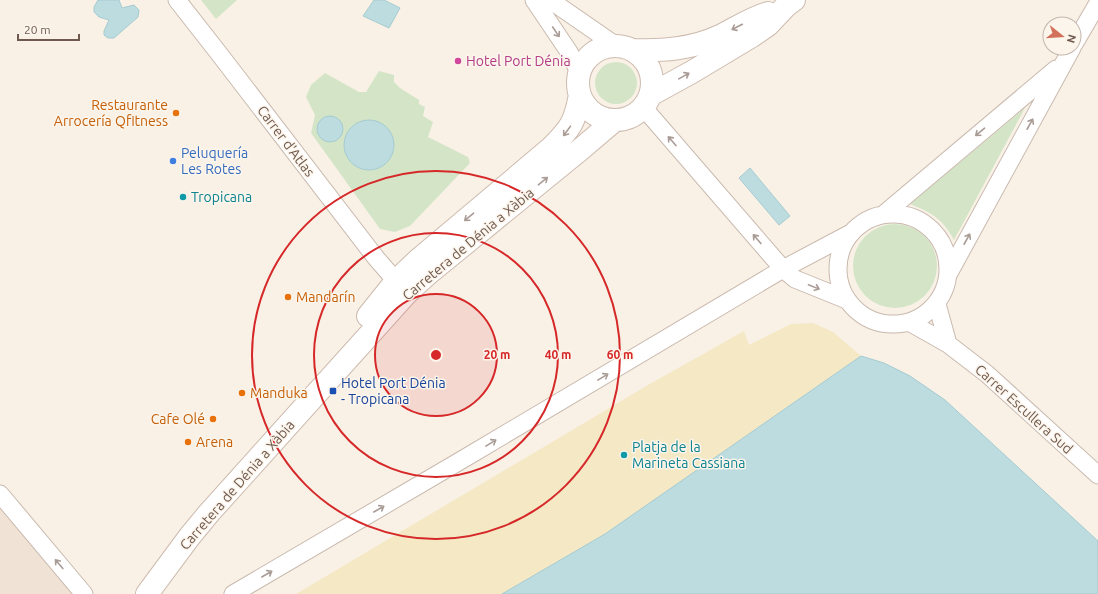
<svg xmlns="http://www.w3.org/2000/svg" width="1098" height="594" viewBox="0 0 1098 594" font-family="Ubuntu,sans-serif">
<rect width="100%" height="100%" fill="#f9f1e6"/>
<path fill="#f0e3d6" d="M 0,504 L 77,594 L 0,594 Z"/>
<path fill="#d4e5c7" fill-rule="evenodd" d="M 201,0 L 237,0 L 216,19 Z
M595 83a21 21 0 1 1 42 0a21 21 0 1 1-42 0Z
M 379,71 L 394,75 L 394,82 L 400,88 L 419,100 L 419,104 L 425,107 L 423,116 L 433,122 L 428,137 L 468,157 L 470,163 L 410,226 L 395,232 L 380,229 L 311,133 L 315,115 L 306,97 L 311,85 L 325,73 L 359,92 L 366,92 ZM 317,127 L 341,135 L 338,139 L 330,142 L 318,135 Z
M 1025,108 L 954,240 C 942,218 932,213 910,204 Z
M853 266a42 42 0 1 1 84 0a42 42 0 1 1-84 0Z"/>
<path fill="#f4e8c5" d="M 813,323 L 833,332 L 861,356 L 605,534 L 502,594 L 296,594 L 648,385 L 744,331 L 749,345 L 791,324 Z"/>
<path fill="#bddce0" stroke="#a5cbd1" d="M 98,0 L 119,0 L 122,8 L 134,5 L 139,10 L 138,17 L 114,38 L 108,38 L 104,35 L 104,31 L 109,20 L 99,17 L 94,12 L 94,7 Z
M 374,0 L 384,0 L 400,8 L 389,28 L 363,16 Z
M317 129a13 13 0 1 1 26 0a13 13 0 1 1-26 0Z
M344 145a25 25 0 1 1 50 0a25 25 0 1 1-50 0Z
M 750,168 L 790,216 L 779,225 L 739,178 Z
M 861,356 L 884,363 L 910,376 L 945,400 L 1098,541 L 1098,594 L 502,594 L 605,534 Z"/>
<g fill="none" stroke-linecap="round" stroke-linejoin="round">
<defs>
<path id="street" d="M 177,0 L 217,51 L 376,258 L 396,281
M 534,0 L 569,52 L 579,72
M 550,0 L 615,45
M 1074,44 L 1098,3
M 643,107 L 783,269 L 795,279 L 847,300
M838 269a55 55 0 1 1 110 0a55 55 0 1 1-110 0Z
M 884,214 L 1056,69
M 949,273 L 1072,48
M 937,304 L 948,344
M 909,322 L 948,344 L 987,374 L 1098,475
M 0,494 L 84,594
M 233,594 L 465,458 L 783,269 L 851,233"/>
<path id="secondary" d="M578 83a37 37 0 1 1 74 0a37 37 0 1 1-74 0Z
M 633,50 C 663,51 692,49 720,36 C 736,28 751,18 768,13
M 650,95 L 692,72 L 752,36 L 768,25 L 786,6 L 794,0
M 368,316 L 396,281 L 417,261 L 551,148 C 571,128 575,122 580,95
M 147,594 L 190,536 L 209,513 L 406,294 L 429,273 L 581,149 L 615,120"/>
</defs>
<use href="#street" stroke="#c9b9ae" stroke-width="19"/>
<use href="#secondary" stroke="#cebbaf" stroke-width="24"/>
<use href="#street" stroke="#fff" stroke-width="17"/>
<use href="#secondary" stroke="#fff" stroke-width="22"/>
</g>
<defs><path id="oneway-shaft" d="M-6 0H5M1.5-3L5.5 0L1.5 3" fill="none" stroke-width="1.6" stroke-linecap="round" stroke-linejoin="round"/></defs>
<g stroke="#a99b95">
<use href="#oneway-shaft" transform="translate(737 27) rotate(153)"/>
<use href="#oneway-shaft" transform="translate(556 32) rotate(56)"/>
<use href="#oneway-shaft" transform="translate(684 76) rotate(-29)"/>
<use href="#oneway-shaft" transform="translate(1030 124) rotate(-61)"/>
<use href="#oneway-shaft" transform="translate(567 131) rotate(126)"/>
<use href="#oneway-shaft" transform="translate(980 132) rotate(140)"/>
<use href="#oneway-shaft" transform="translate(672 141) rotate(-131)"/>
<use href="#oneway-shaft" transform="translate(543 181) rotate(-39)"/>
<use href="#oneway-shaft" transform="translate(469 217) rotate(140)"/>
<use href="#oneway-shaft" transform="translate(757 239) rotate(-131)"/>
<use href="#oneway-shaft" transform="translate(967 239) rotate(-61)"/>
<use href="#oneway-shaft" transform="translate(814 287) rotate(22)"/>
<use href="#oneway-shaft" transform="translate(603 377) rotate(-31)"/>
<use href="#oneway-shaft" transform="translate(491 443) rotate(-31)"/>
<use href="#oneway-shaft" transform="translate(379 509) rotate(-30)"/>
<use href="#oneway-shaft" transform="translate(59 564) rotate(-130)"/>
<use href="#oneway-shaft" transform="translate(267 574) rotate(-30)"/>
</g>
<circle cx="436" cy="355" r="61" fill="#d62828" fill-opacity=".12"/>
<g fill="none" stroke="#d62828" stroke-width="2">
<circle cx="436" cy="355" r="61"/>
<circle cx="436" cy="355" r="122"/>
<circle cx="436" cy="355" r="184"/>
</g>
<circle fill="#d1479c" stroke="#fcf5ec" stroke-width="1.5" cx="458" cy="61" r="4"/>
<g fill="#e8710a" stroke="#fcf5ec" stroke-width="1.5">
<circle cx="176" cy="113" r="4"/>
<circle cx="288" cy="297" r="4"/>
<circle cx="242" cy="393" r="4"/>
<circle cx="213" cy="419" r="4"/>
<circle cx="188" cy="442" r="4"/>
</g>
<circle fill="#3f7fe0" stroke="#fcf5ec" stroke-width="1.5" cx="173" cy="161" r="4"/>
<g fill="#0f9aa8" stroke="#fcf5ec" stroke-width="1.5">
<circle cx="183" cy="197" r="4"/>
<circle cx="624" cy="455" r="4"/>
</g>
<rect fill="#1a4fb4" stroke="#fcf5ec" stroke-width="1.5" x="329" y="387" width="8" height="8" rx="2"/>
<g text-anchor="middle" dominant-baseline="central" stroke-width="3" stroke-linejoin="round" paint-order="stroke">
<g font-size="14" fill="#b23c85" stroke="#fcf5ec" text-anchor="start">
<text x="466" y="61">Hotel Port Dénia</text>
</g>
<g font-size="14" fill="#c56008" stroke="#fcf5ec" text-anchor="start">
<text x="168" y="105" text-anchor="end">Restaurante<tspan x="168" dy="16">Arrocería Qfitness</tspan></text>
<text x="296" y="297">Mandarín</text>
<text x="250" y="393">Manduka</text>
<text x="205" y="419" text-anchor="end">Cafe Olé</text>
<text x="196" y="442">Arena</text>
</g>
<g font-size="14" fill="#6f594e" stroke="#fcf5ec">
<text transform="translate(286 141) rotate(53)">Carrer d'Atlas</text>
<text transform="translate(468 244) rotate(-40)">Carretera de Dénia a Xàbia</text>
<text transform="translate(1024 409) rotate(42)">Carrer Escullera Sud</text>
<text transform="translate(237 485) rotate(-49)">Carretera de Dénia a Xàbia</text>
</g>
<g font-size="14" fill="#366cbe" stroke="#fcf5ec" text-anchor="start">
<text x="181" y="153">Peluquería<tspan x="181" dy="16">Les Rotes</tspan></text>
</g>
<g font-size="14" fill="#0d838f" stroke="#fcf5ec" text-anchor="start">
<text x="191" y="197">Tropicana</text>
<text x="632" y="447">Platja de la<tspan x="632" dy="16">Marineta Cassiana</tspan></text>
</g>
<g font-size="14" fill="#164399" stroke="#fcf5ec" text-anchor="start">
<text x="341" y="383">Hotel Port Dénia<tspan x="341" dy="16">- Tropicana</tspan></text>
</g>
</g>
<circle cx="436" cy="355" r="6" fill="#d62828" stroke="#fcf5ec" stroke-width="2"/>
<g font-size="12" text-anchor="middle" font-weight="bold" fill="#d62828" stroke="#fcf5ec" stroke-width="3" stroke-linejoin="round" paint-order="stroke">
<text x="497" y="359">20 m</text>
<text x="558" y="359">40 m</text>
<text x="620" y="359">60 m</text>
</g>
<g transform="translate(1062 36) rotate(107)"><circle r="19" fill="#fcf5ec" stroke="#c4b7ad"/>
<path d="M0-3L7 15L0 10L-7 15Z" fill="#d3725b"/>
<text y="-6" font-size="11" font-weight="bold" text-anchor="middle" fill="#6f594e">N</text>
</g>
<path d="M18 34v6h61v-6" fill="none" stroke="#6f594e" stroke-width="2"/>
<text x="24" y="34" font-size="12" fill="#6f594e" stroke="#fcf5ec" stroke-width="3" paint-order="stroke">20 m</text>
</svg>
